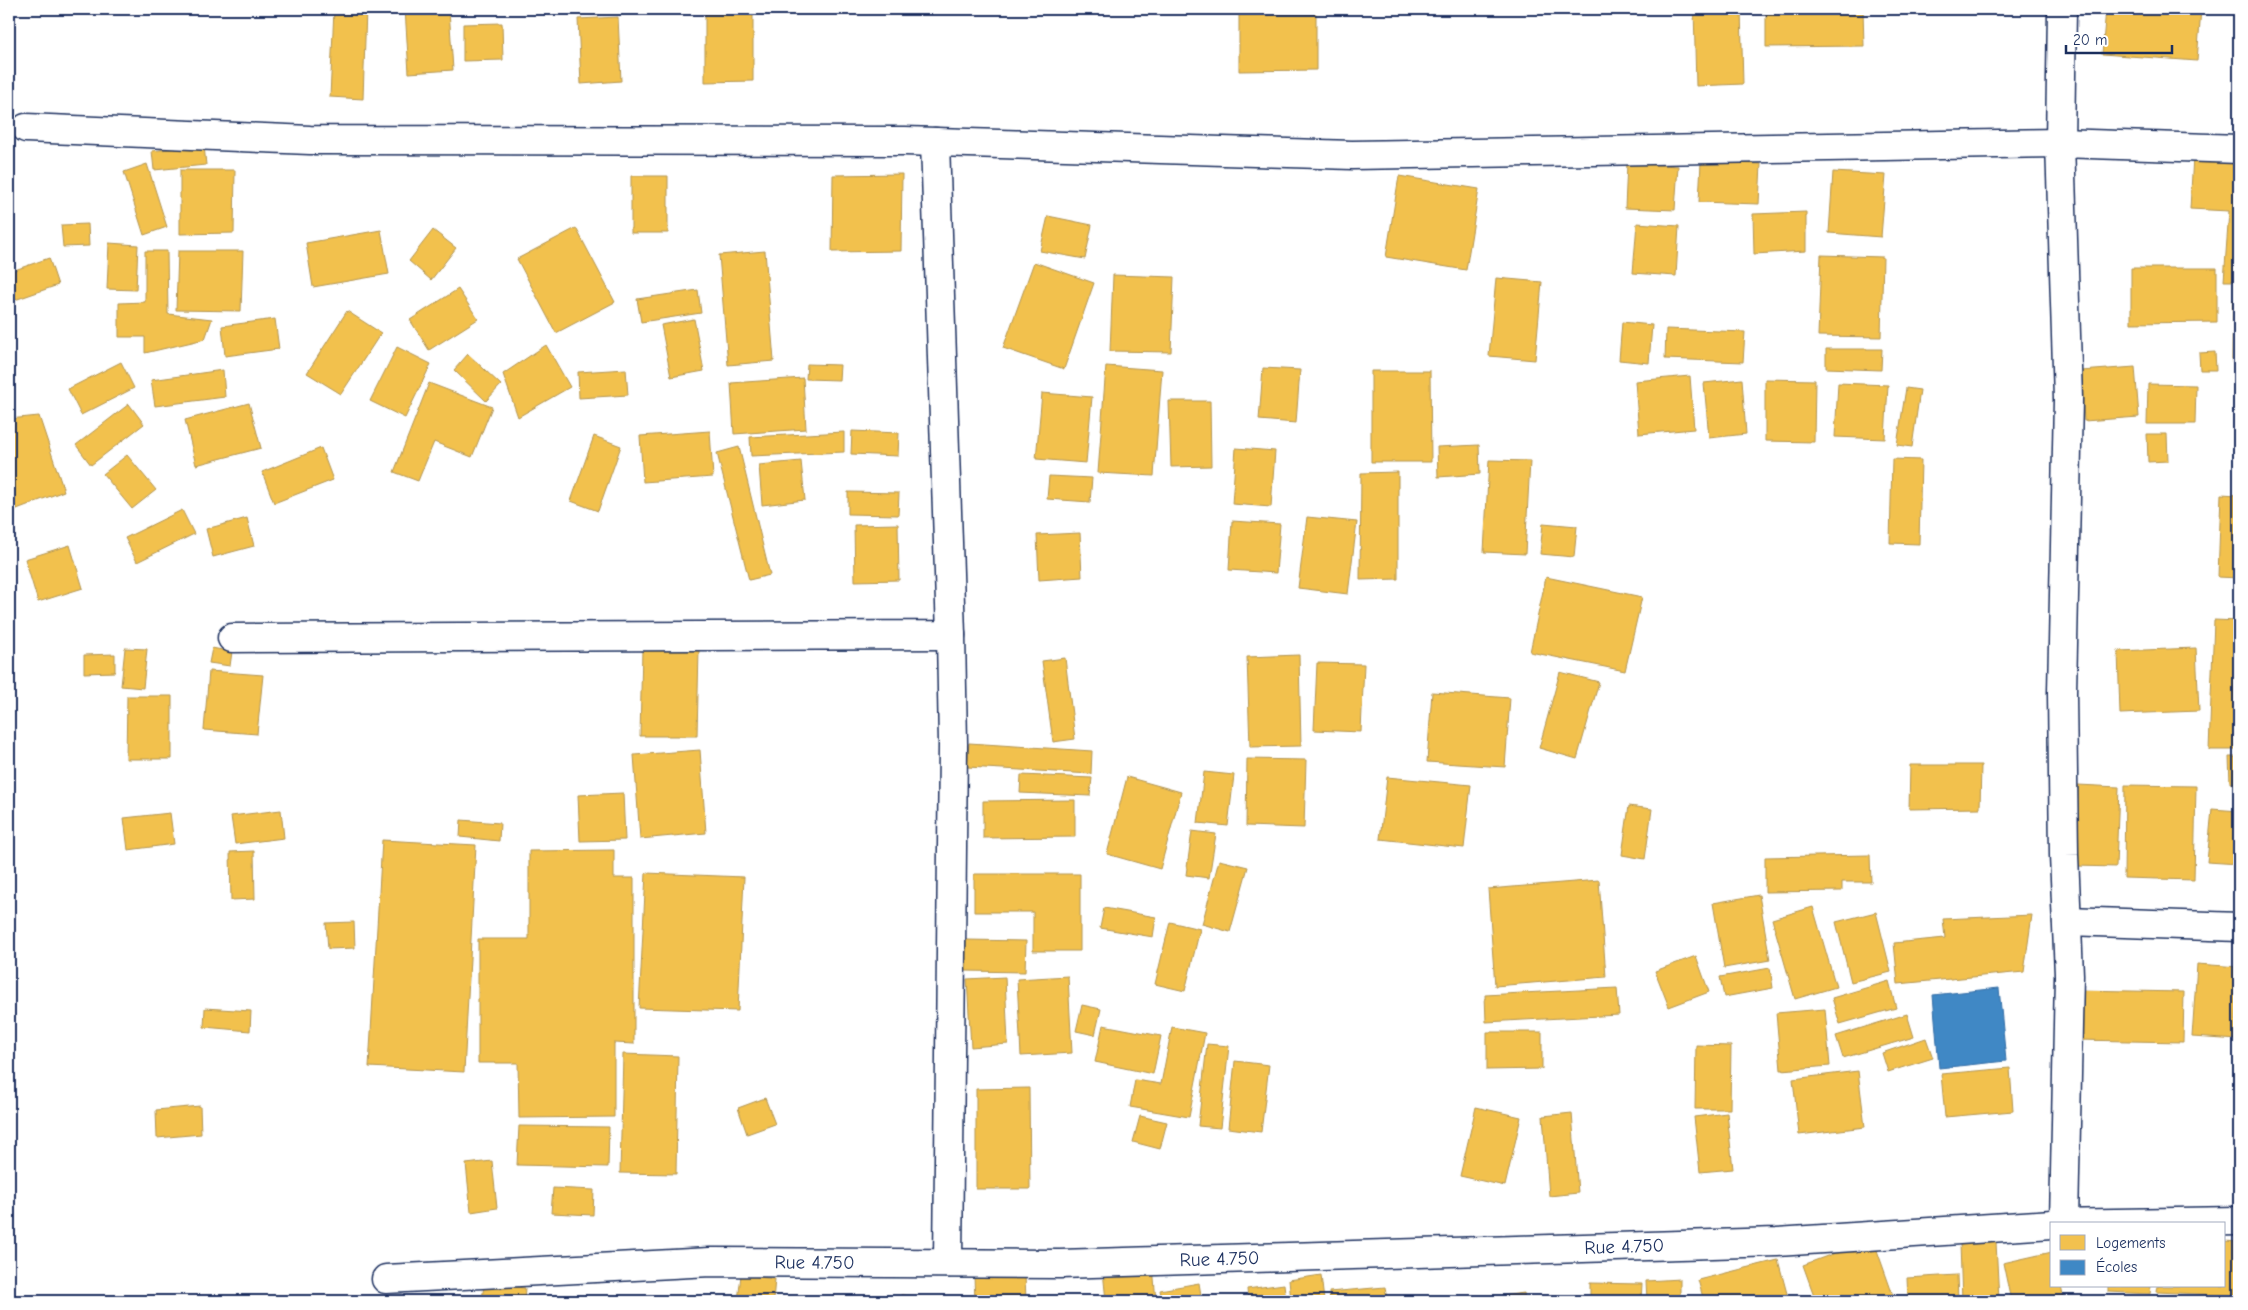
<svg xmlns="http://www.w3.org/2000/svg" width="2248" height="1310" viewBox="0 0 2248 1310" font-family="'Comic Neue',sans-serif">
<rect width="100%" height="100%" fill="#fff"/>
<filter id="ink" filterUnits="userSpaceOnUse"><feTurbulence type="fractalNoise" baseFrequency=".02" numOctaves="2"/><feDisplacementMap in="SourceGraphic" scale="10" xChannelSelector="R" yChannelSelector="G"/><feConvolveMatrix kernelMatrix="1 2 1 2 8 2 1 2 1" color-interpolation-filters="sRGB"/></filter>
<g filter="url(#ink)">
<path fill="#f2c14e" stroke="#b29553" d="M 334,9 L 366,9 L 363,99 L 330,97 Z
M 405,9 L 449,9 L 453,70 L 409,73 Z
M 705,9 L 753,9 L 753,81 L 705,82 Z
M 1694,9 L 1741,9 L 1743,84 L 1696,86 Z
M 1766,9 L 1863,9 L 1864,46 L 1766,47 Z
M 2106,9 L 2201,9 L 2197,61 L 2102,54 Z
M 1316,14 L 1316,70 L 1239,71 L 1239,15 Z
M 618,17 L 621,81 L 581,84 L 578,19 Z
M 502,23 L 503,60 L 463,61 L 463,24 Z
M 204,145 L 206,165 L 154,170 L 152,151 Z
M 2193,156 L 2239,158 L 2239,281 L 2224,281 L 2229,211 L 2190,209 Z
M 1701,162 L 1761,164 L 1759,204 L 1699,202 Z
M 1627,163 L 1678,166 L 1675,210 L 1625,208 Z
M 147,164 L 167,227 L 144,235 L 124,172 Z
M 180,170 L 235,170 L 234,233 L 180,234 Z
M 1833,172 L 1886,175 L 1881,237 L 1829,233 Z
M 902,174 L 901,251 L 832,252 L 833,175 Z
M 631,176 L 668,176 L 668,233 L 631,233 Z
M 1399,176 L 1479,189 L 1466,270 L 1386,257 Z
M 1806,212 L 1806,251 L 1754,254 L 1753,214 Z
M 1048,216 L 1092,225 L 1085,259 L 1040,251 Z
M 1637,223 L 1679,226 L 1676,276 L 1633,273 Z
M 88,224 L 89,246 L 63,247 L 61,225 Z
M 576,228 L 615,302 L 556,333 L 517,259 Z
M 381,230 L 389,274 L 313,287 L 306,243 Z
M 433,230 L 456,248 L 431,280 L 409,261 Z
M 109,243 L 138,245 L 136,290 L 107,289 Z
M 145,251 L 167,251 L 168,314 L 212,319 L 205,339 L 145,353 L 145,337 L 119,337 L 119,303 L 145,302 Z
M 178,251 L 243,251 L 241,311 L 176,310 Z
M 765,251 L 774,361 L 728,365 L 719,255 Z
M 1821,255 L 1883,257 L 1881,337 L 1818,336 Z
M 49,258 L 58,285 L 9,302 L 9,272 Z
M 1034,262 L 1094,283 L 1064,369 L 1003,348 Z
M 2131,268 L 2217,268 L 2217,322 L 2131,323 Z
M 1113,275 L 1174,277 L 1171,352 L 1110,351 Z
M 1496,278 L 1542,282 L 1535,360 L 1489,356 Z
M 458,289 L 478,319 L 429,350 L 410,320 Z
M 698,290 L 701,313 L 641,322 L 637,299 Z
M 2233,300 L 2239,300 L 2239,363 L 2232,363 Z
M 347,311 L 381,333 L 341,394 L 307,373 Z
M 275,319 L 279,349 L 225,356 L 222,326 Z
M 694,319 L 704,371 L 671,377 L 661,325 Z
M 1622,322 L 1652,325 L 1649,363 L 1619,360 Z
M 1666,329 L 1745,332 L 1743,362 L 1665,359 Z
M 546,345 L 570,387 L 518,417 L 503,374 Z
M 397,347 L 431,364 L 405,418 L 370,401 Z
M 1826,349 L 1882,349 L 1881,370 L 1826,368 Z
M 2215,352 L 2216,370 L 2200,370 L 2199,353 Z
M 468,354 L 501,385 L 486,401 L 454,370 Z
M 121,362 L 134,388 L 81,415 L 68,389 Z
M 807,364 L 840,365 L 839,380 L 806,379 Z
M 1106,366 L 1162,370 L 1154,476 L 1098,473 Z
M 2135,367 L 2139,417 L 2084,421 L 2081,371 Z
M 1263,368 L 1300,370 L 1296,423 L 1259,420 Z
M 626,369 L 628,395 L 579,398 L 578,372 Z
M 223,370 L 225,397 L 155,406 L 151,380 Z
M 1371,371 L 1430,371 L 1431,462 L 1371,462 Z
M 1690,376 L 1694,429 L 1639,434 L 1635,381 Z
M 803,378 L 806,429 L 734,434 L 731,383 Z
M 1742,379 L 1746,434 L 1709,438 L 1704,383 Z
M 1765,379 L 1815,380 L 1814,442 L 1765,441 Z
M 429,383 L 492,407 L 472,457 L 434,442 L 418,481 L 394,472 Z
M 1838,383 L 1888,385 L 1885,439 L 1835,437 Z
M 2148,384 L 2196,385 L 2195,424 L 2147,424 Z
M 1906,388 L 1920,390 L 1912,447 L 1897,445 Z
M 1042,393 L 1092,397 L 1086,463 L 1036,459 Z
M 1169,401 L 1210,401 L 1211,466 L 1171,467 Z
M 249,403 L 261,448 L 196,465 L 185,420 Z
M 129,404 L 144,424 L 91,465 L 76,445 Z
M 39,416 L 64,491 L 9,512 L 9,419 Z
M 710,431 L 713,477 L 643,482 L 640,436 Z
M 852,431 L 899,433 L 898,456 L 851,454 Z
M 844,432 L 844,452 L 751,456 L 750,437 Z
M 2147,434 L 2167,434 L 2168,461 L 2148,462 Z
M 594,436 L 621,446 L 598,511 L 571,501 Z
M 1479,445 L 1480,474 L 1438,477 L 1437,447 Z
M 739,447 L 770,575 L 749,580 L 717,453 Z
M 321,448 L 333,480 L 274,503 L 262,472 Z
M 1236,448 L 1275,451 L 1271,507 L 1232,504 Z
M 127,455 L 156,490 L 132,509 L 103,474 Z
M 1892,459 L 1921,460 L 1919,544 L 1890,543 Z
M 1489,460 L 1530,461 L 1525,554 L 1484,552 Z
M 801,461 L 805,500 L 762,505 L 759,465 Z
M 1398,472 L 1398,579 L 1360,580 L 1361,473 Z
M 1049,476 L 1092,478 L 1090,502 L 1047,499 Z
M 848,492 L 899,493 L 898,515 L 848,514 Z
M 2221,494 L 2239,495 L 2239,578 L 2218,577 Z
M 182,510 L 194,534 L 137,562 L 125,538 Z
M 1307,517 L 1357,522 L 1348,594 L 1298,588 Z
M 247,518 L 254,546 L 213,557 L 206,529 Z
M 1232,521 L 1280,524 L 1276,573 L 1229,570 Z
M 1543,523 L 1577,526 L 1574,557 L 1540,554 Z
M 898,524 L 899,580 L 855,581 L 854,525 Z
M 1080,533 L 1082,577 L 1039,580 L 1037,535 Z
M 70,545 L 83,588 L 38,602 L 25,559 Z
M 1546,577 L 1642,597 L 1625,671 L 1530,652 Z
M 2214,620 L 2239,621 L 2239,750 L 2209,750 Z
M 125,648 L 147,649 L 143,688 L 121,686 Z
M 212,648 L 232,652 L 230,666 L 209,663 Z
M 2196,648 L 2199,711 L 2120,714 L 2118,651 Z
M 642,649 L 699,650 L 697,736 L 640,736 Z
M 115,654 L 115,672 L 84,673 L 84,655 Z
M 1299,655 L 1301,746 L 1250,747 L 1247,657 Z
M 1065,658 L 1075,739 L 1053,742 L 1042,661 Z
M 1317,663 L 1364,664 L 1361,732 L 1314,730 Z
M 209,671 L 263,675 L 257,734 L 204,730 Z
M 1560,672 L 1599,682 L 1577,759 L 1539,748 Z
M 1432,692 L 1510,698 L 1505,767 L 1427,762 Z
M 127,696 L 172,696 L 172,759 L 126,759 Z
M 969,743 L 1092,751 L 1091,774 L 967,767 Z
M 700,750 L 706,833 L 640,839 L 634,755 Z
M 2229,757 L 2239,757 L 2239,783 L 2230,783 Z
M 1247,759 L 1306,760 L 1304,828 L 1246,826 Z
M 1910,765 L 1981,765 L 1980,808 L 1909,809 Z
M 1204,772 L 1234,775 L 1228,826 L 1198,823 Z
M 1021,775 L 1092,778 L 1090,796 L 1020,793 Z
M 1127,777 L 1181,792 L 1160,869 L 1107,854 Z
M 1387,777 L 1471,785 L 1464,848 L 1380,839 Z
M 2078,785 L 2119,787 L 2116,867 L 2076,866 Z
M 2125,785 L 2196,786 L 2194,880 L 2124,878 Z
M 623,793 L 625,840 L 580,841 L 578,795 Z
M 1075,800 L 1075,837 L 983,838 L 983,801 Z
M 1629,806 L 1652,809 L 1645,859 L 1622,855 Z
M 2212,809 L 2239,811 L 2239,864 L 2207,862 Z
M 281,810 L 284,838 L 235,844 L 231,816 Z
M 170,813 L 174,844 L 128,850 L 124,818 Z
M 461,820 L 500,823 L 499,841 L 460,837 Z
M 1192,831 L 1216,834 L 1209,878 L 1186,875 Z
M 382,840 L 476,845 L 464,1072 L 369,1067 Z
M 614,850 L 614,878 L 634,878 L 634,1044 L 614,1043 L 614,1117 L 519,1118 L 518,1063 L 478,1063 L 478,939 L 529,939 L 529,851 Z
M 254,851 L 255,899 L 231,900 L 230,852 Z
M 1870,855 L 1871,882 L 1842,882 L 1842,891 L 1765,892 L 1765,857 Z
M 1219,860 L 1248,867 L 1230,932 L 1202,924 Z
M 646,873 L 744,877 L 738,1011 L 639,1008 Z
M 974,874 L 1080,874 L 1080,951 L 1033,951 L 1033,912 L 974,912 Z
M 1599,880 L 1606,977 L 1495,986 L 1488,889 Z
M 1759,895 L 1770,960 L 1724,968 L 1713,903 Z
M 1813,907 L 1836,987 L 1795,999 L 1772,919 Z
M 1104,908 L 1156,917 L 1153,937 L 1100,928 Z
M 1876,912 L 1891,972 L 1851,982 L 1836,922 Z
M 2032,915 L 2024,972 L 1898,984 L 1894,943 L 1945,938 L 1943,919 Z
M 354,922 L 355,948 L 328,949 L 326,923 Z
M 1170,922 L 1200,929 L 1185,991 L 1155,984 Z
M 966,940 L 1026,941 L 1025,972 L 965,971 Z
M 1696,956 L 1709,992 L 1669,1007 L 1655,971 Z
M 2197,964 L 2239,967 L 2236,1021 L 2239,1021 L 2239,1040 L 2192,1037 Z
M 1770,968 L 1773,988 L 1724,997 L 1720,977 Z
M 1068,976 L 1072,1053 L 1021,1056 L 1017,979 Z
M 1005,977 L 1008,1044 L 971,1047 L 967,979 Z
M 1889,981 L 1896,1008 L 1840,1024 L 1832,998 Z
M 1617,988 L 1619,1015 L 1486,1022 L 1485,995 Z
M 2077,990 L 2184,992 L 2183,1042 L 2076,1040 Z
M 1082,1005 L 1101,1009 L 1095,1035 L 1076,1031 Z
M 205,1008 L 251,1011 L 250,1031 L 204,1027 Z
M 1825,1009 L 1830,1066 L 1781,1070 L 1776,1013 Z
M 1907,1014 L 1914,1037 L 1843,1058 L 1836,1036 Z
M 1103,1025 L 1161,1036 L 1153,1074 L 1095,1062 Z
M 1172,1027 L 1205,1033 L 1189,1117 L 1130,1107 L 1135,1080 L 1161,1084 Z
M 1487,1032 L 1542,1032 L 1542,1069 L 1487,1070 Z
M 1926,1038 L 1933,1058 L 1888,1072 L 1882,1053 Z
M 1207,1044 L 1229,1046 L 1220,1128 L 1198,1126 Z
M 1696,1045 L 1731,1046 L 1730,1109 L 1695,1109 Z
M 623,1054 L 678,1056 L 676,1174 L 620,1173 Z
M 1235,1061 L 1269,1065 L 1261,1132 L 1228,1128 Z
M 2010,1068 L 2013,1111 L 1945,1117 L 1941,1074 Z
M 1858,1071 L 1865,1127 L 1799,1135 L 1793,1079 Z
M 1029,1088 L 1030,1189 L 976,1189 L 976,1089 Z
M 765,1098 L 775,1124 L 747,1134 L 738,1108 Z
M 200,1106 L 201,1134 L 157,1138 L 156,1110 Z
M 1476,1107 L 1521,1117 L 1505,1186 L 1460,1176 Z
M 1572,1113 L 1578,1193 L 1549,1196 L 1543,1116 Z
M 1727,1113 L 1733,1169 L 1700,1172 L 1694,1117 Z
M 1140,1116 L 1167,1122 L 1160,1149 L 1133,1142 Z
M 519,1126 L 609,1127 L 608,1167 L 517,1165 Z
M 492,1161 L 497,1208 L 471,1212 L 466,1164 Z
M 553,1188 L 594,1190 L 593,1215 L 551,1213 Z
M 1873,1239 L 1895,1301 L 1816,1301 L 1803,1265 Z
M 2224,1241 L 2239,1242 L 2239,1296 L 2157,1292 L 2158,1286 L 2224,1286 Z
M 1996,1242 L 1999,1301 L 1962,1301 L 1960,1244 Z
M 2052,1252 L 2052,1286 L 2061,1286 L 2064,1301 L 2011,1301 L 2003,1263 Z
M 1778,1260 L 1789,1301 L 1704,1301 L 1698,1280 Z
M 1153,1266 L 1156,1301 L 1106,1301 L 1103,1271 Z
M 741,1275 L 775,1279 L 773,1301 L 738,1301 Z
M 1025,1275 L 1026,1301 L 975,1301 L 974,1277 Z
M 1321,1275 L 1324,1301 L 1291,1301 L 1289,1280 Z
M 1957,1275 L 1958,1301 L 1908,1301 L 1907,1278 Z
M 1680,1279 L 1680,1301 L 1647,1301 L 1646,1281 Z
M 1199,1283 L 1202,1301 L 1162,1301 L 1160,1290 Z
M 1590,1283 L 1642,1284 L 1641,1301 L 1590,1301 Z
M 484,1284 L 525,1288 L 524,1301 L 482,1301 Z
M 1284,1284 L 1286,1301 L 1248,1301 L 1247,1289 Z
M 2108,1286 L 2151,1286 L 2150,1294 L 2108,1292 Z
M 1385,1287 L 1387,1301 L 1330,1301 L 1329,1292 Z
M 1524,1293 L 1525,1301 L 1473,1301 L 1473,1300 Z
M 901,1295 L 954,1301 L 900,1301 Z
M 631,1298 L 631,1301 L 594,1301 L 594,1300 Z
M 2151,1299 L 2151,1301 L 2104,1301 L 2104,1300 Z"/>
<path fill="#3f88c5" stroke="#346da6" d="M 1999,988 L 2006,1061 L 1939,1068 L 1933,995 Z"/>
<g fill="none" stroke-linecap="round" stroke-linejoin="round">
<defs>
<g id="street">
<path d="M 2062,9 L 2060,143 L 2068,399 L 2062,693 L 2064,855 L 2069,975 L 2064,1223"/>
<path d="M 26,128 L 310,140 L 905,141 L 1352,155 L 2060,143 L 2239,149"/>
<path d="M 232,638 L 951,635 L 935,142"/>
<path d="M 2067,921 L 2239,927"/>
<path d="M 2053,1224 L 2239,1221"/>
<path d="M 948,1263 L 953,744 L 951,635"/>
<path id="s1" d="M 386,1279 L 710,1262 L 1060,1264 L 1777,1242 L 2052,1224"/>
</g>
</defs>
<use href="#street" stroke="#1b2f5e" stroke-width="31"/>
<use href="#street" stroke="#fff" stroke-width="28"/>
</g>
</g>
<g text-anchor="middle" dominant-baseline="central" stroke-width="5" stroke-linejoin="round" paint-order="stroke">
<g font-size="19" fill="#1b2f5e" stroke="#fff">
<text stroke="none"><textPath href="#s1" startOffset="1239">Rue 4.750</textPath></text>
<text stroke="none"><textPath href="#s1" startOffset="834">Rue 4.750</textPath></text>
<text stroke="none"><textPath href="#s1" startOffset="429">Rue 4.750</textPath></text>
</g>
</g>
<rect width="2248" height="1310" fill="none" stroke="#fff" stroke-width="30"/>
<rect x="15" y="15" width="2218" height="1280" fill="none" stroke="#1b2f5e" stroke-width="2" filter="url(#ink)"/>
<rect x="2050" y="1222" width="175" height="65" fill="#ffffff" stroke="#a4acbf"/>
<rect x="2060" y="1235" width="25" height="15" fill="#f2c14e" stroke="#a4acbf"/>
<text x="2096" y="1248" font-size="15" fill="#1b2f5e">Logements</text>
<rect x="2060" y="1260" width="25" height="15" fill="#3f88c5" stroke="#a4acbf"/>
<text x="2096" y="1272" font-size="15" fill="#1b2f5e">Écoles</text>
<path d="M2066 45v8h106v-8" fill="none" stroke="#1b2f5e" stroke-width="2.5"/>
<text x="2073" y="45" font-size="15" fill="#1b2f5e" stroke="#ffffff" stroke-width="4" paint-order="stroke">20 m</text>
</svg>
